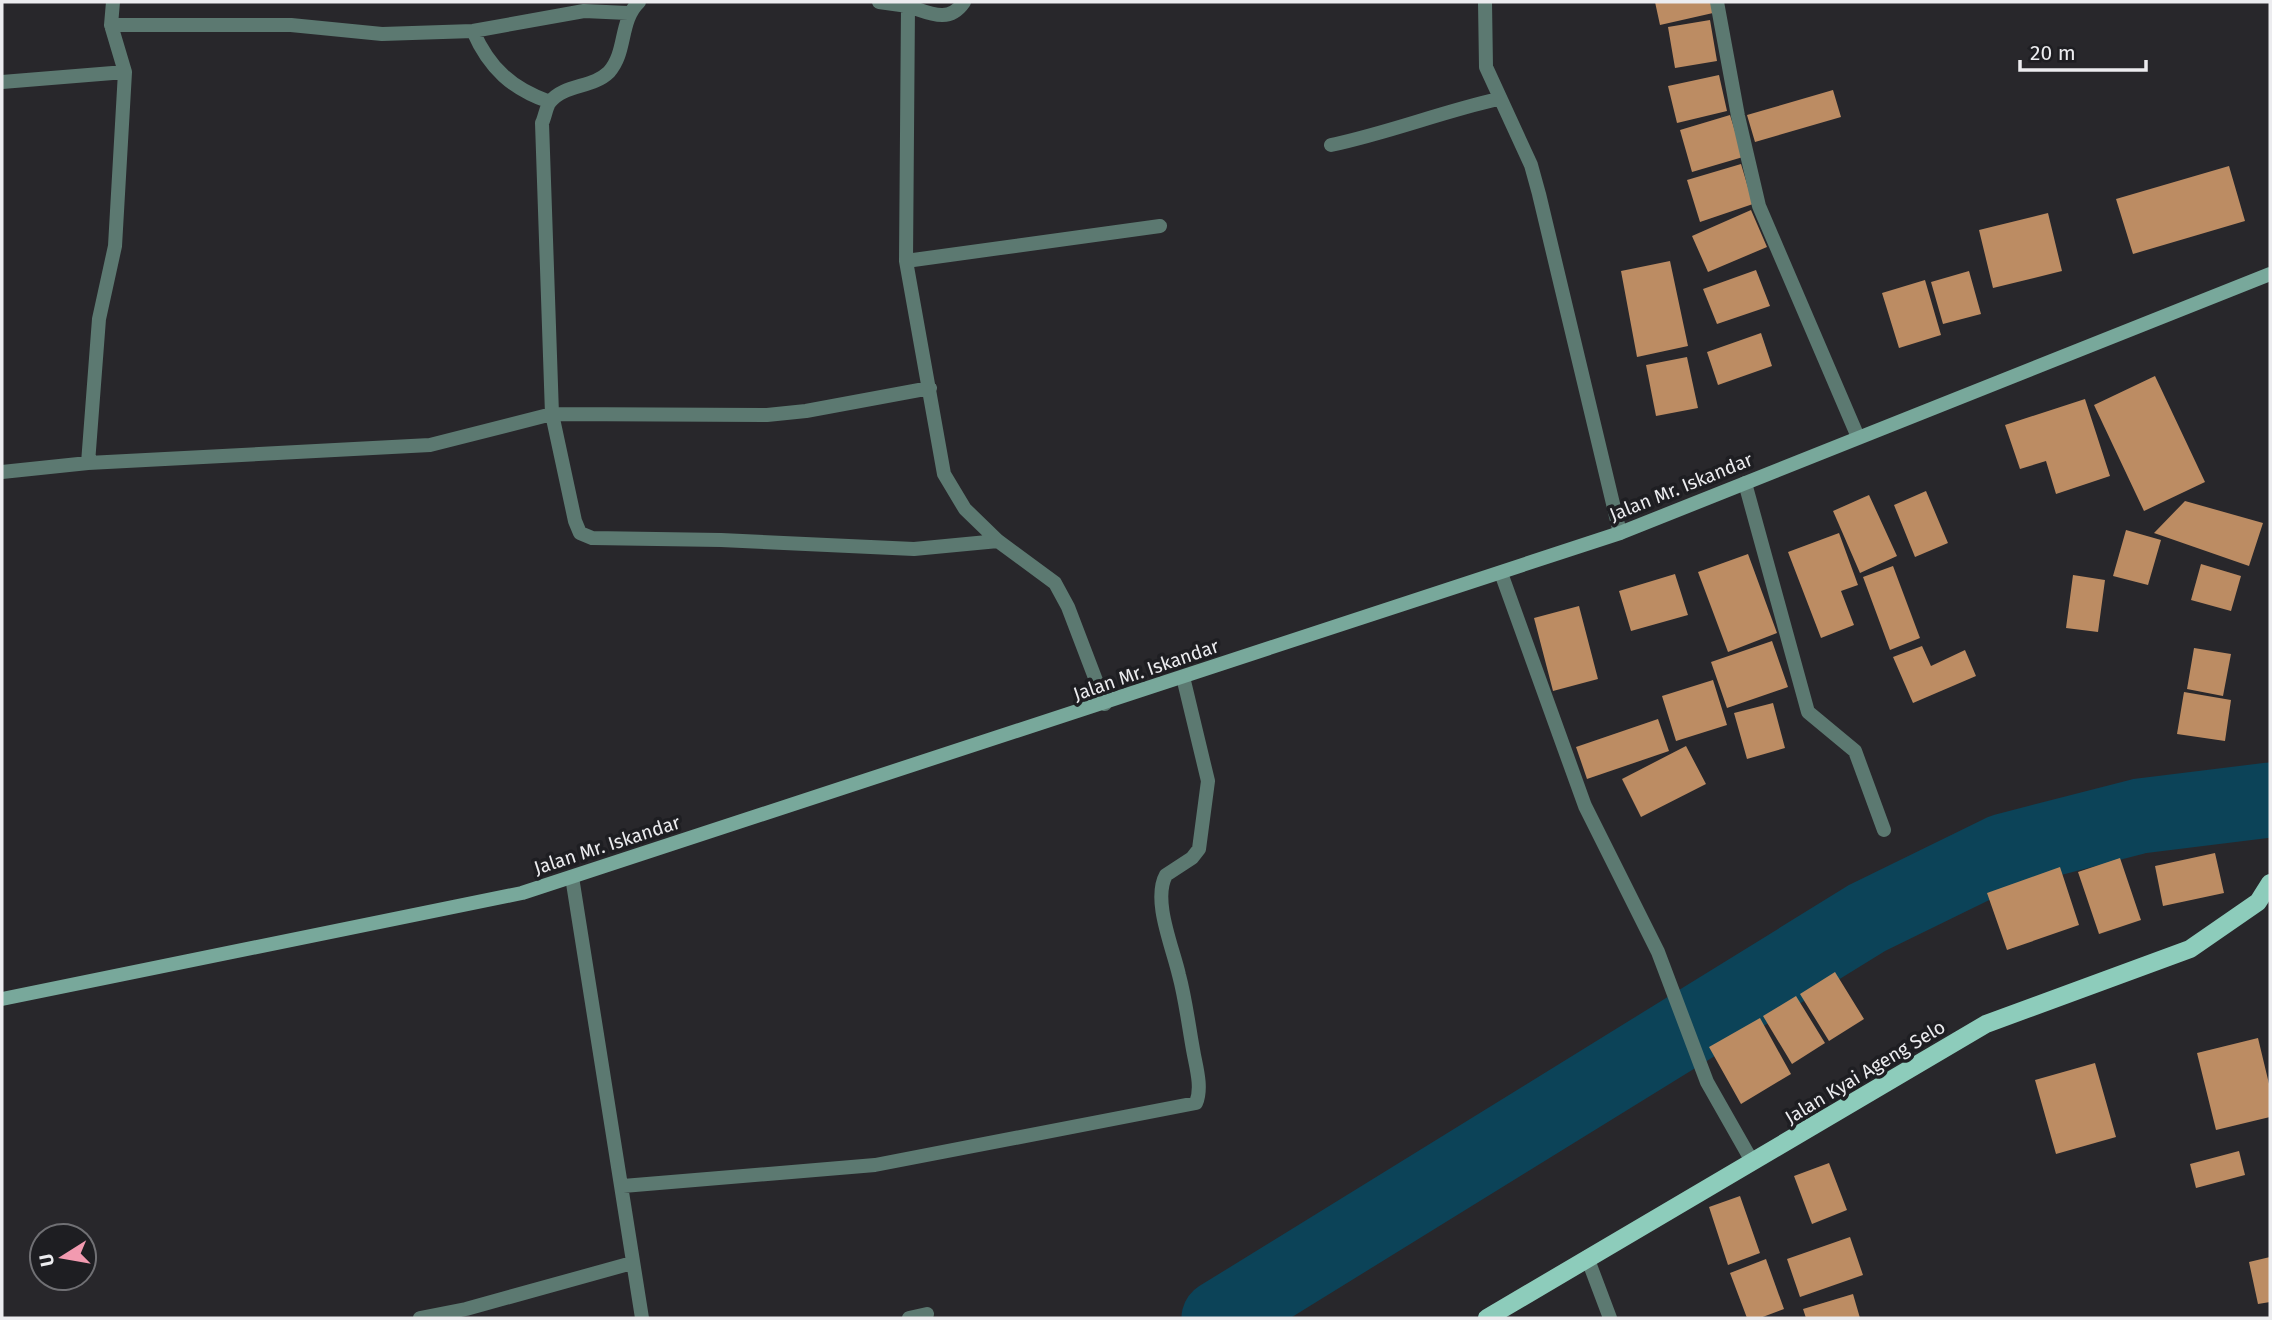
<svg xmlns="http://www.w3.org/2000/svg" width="2272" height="1320" viewBox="0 0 2272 1320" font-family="'Fira Sans',sans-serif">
<rect width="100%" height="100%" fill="#28272b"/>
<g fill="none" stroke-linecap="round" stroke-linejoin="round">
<path stroke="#0c4358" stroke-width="75" d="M 1219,1318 L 1867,918 L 2004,851 L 2140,816 L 2270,800"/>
</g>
<path fill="#bc8c63" d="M 1655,2 L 1711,2 L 1713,13 L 1660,25 Z
M 1710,20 L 1717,61 L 1675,68 L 1668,27 Z
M 1719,75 L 1727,111 L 1677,123 L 1668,86 Z
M 1833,90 L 1841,117 L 1755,142 L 1747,115 Z
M 1730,115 L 1743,157 L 1692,172 L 1680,130 Z
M 1741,164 L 1753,204 L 1700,222 L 1687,180 Z
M 2229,166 L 2245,221 L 2133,254 L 2116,199 Z
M 1751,210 L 1767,247 L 1708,272 L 1692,236 Z
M 2048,213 L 2062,271 L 1993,288 L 1979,230 Z
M 1670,261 L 1688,346 L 1637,357 L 1621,271 Z
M 1756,270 L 1770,306 L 1717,324 L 1703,289 Z
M 1969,271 L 1981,314 L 1943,324 L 1931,282 Z
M 1925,280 L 1941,335 L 1899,348 L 1882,293 Z
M 1761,333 L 1772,366 L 1718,385 L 1707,352 Z
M 1687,357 L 1698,408 L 1656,416 L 1646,365 Z
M 2155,376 L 2205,482 L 2144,511 L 2094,405 Z
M 2085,399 L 2110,476 L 2056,494 L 2046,461 L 2020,469 L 2005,425 Z
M 1926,491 L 1948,543 L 1915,557 L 1894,505 Z
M 1869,495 L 1897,556 L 1860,573 L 1833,511 Z
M 2185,501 L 2263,523 L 2249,566 L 2154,533 Z
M 2126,530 L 2161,540 L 2148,585 L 2113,576 Z
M 1839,533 L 1858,585 L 1841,591 L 1854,625 L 1821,638 L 1788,552 Z
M 1748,554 L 1777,633 L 1728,652 L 1698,572 Z
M 2201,564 L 2241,576 L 2231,611 L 2191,600 Z
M 1893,566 L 1920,638 L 1890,650 L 1863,577 Z
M 1675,574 L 1688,615 L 1631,631 L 1619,591 Z
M 2073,575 L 2105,580 L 2098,632 L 2066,628 Z
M 1579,606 L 1598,679 L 1553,691 L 1534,618 Z
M 1772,641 L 1788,687 L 1727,708 L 1711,662 Z
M 1922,646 L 1931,666 L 1965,650 L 1976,676 L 1913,703 L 1893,657 Z
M 2194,648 L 2231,654 L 2223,696 L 2187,689 Z
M 1713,680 L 1727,725 L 1676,741 L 1662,696 Z
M 2184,692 L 2231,700 L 2225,741 L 2177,734 Z
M 1773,703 L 1785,748 L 1747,759 L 1734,713 Z
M 1658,719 L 1669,751 L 1587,779 L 1576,747 Z
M 1686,746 L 1706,784 L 1641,817 L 1622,779 Z
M 2215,853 L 2224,893 L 2163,906 L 2155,866 Z
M 2120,858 L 2141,920 L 2099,934 L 2078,872 Z
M 2060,867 L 2079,925 L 2007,950 L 1987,893 Z
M 1835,972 L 1864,1019 L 1829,1041 L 1800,994 Z
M 1796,996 L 1825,1043 L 1792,1064 L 1763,1016 Z
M 1760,1018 L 1791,1074 L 1741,1104 L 1709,1047 Z
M 2258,1038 L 2270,1088 L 2270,1117 L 2216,1130 L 2197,1053 Z
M 2095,1063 L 2116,1137 L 2056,1154 L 2035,1080 Z
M 2239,1151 L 2245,1175 L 2196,1188 L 2190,1164 Z
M 1829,1163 L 1847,1210 L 1812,1224 L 1794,1176 Z
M 1740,1196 L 1760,1253 L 1728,1265 L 1709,1207 Z
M 1850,1237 L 1863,1275 L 1800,1297 L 1787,1259 Z
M 2270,1257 L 2270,1302 L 2258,1304 L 2249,1262 Z
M 1766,1259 L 1784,1309 L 1760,1318 L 1747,1318 L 1730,1273 Z
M 1853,1294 L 1860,1318 L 1806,1318 L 1803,1309 Z"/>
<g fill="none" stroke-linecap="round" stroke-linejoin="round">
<path stroke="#5c7971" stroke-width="14" d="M 879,2 L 908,6
M 964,2 C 949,24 930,13 908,6 L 906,261 L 944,474 L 965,509 L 998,541 L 1055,583 L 1068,607 L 1105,704
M 1485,2 L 1486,67 L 1531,165 L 1539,194 L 1620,533
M 1717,2 L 1738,116 L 1759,206 L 1858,437
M 111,25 L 291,25 L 382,34 L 473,31 L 584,11 L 628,13
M 473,31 C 489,68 512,89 550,102
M 2,82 L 125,72
M 1331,145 C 1388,133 1441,112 1498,99
M 906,261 L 1160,226
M 930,388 L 806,411 L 767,415 L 552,414 L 575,521 L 580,533 L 592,538 L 721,540 L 914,549 L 998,541
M 88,463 L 99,319 L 115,246 L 125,72 L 111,25 L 113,2
M 2,472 L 88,463 L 430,445 L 552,414 L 542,123 C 545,117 546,107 550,102 C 564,84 593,88 609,72 C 627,52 619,21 639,2
M 1745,483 L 1808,712 L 1855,751 L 1884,830
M 1501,573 L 1585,806 L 1658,952 L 1707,1082 L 1753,1163
M 572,877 L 642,1318
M 623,1186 L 875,1165 L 1196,1103 C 1202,1089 1197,1070 1194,1055 C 1189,1029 1186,1001 1179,975 C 1173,948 1152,900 1166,875 L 1192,858 L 1199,849 L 1208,781 L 1183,677
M 1587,1257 L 1610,1318
M 420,1318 L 466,1309 L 632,1263
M 909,1318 L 927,1314"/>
<path stroke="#78a89b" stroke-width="14" d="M 2,999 L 522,893 L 1620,533 L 2270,274"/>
<path stroke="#8dccbb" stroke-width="18" d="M 1487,1318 L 1986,1024 L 2190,949 L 2258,902 L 2270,883"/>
</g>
<g text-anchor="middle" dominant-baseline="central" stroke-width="7" stroke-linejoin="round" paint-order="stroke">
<g font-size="19" fill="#ececef" stroke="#1e1e22">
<text transform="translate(1681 487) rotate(-22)">Jalan Mr. Iskandar</text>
<text transform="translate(1146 670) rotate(-19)">Jalan Mr. Iskandar</text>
<text transform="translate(607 845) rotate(-18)">Jalan Mr. Iskandar</text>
<text transform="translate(1865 1072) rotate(-31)">Jalan Kyai Ageng Selo</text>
</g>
</g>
<rect width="2272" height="1320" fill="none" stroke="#ececef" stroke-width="7"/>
<g transform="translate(63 1257) rotate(259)"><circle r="33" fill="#1e1e22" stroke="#707074" stroke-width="2"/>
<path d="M0-5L12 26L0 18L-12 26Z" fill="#f29ab0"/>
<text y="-10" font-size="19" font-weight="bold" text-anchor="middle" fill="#ececef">U</text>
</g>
<path d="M2020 60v10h126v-10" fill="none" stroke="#ececef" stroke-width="3.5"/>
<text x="2030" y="60" font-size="21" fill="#ececef" stroke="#1e1e22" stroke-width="5" paint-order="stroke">20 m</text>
</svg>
